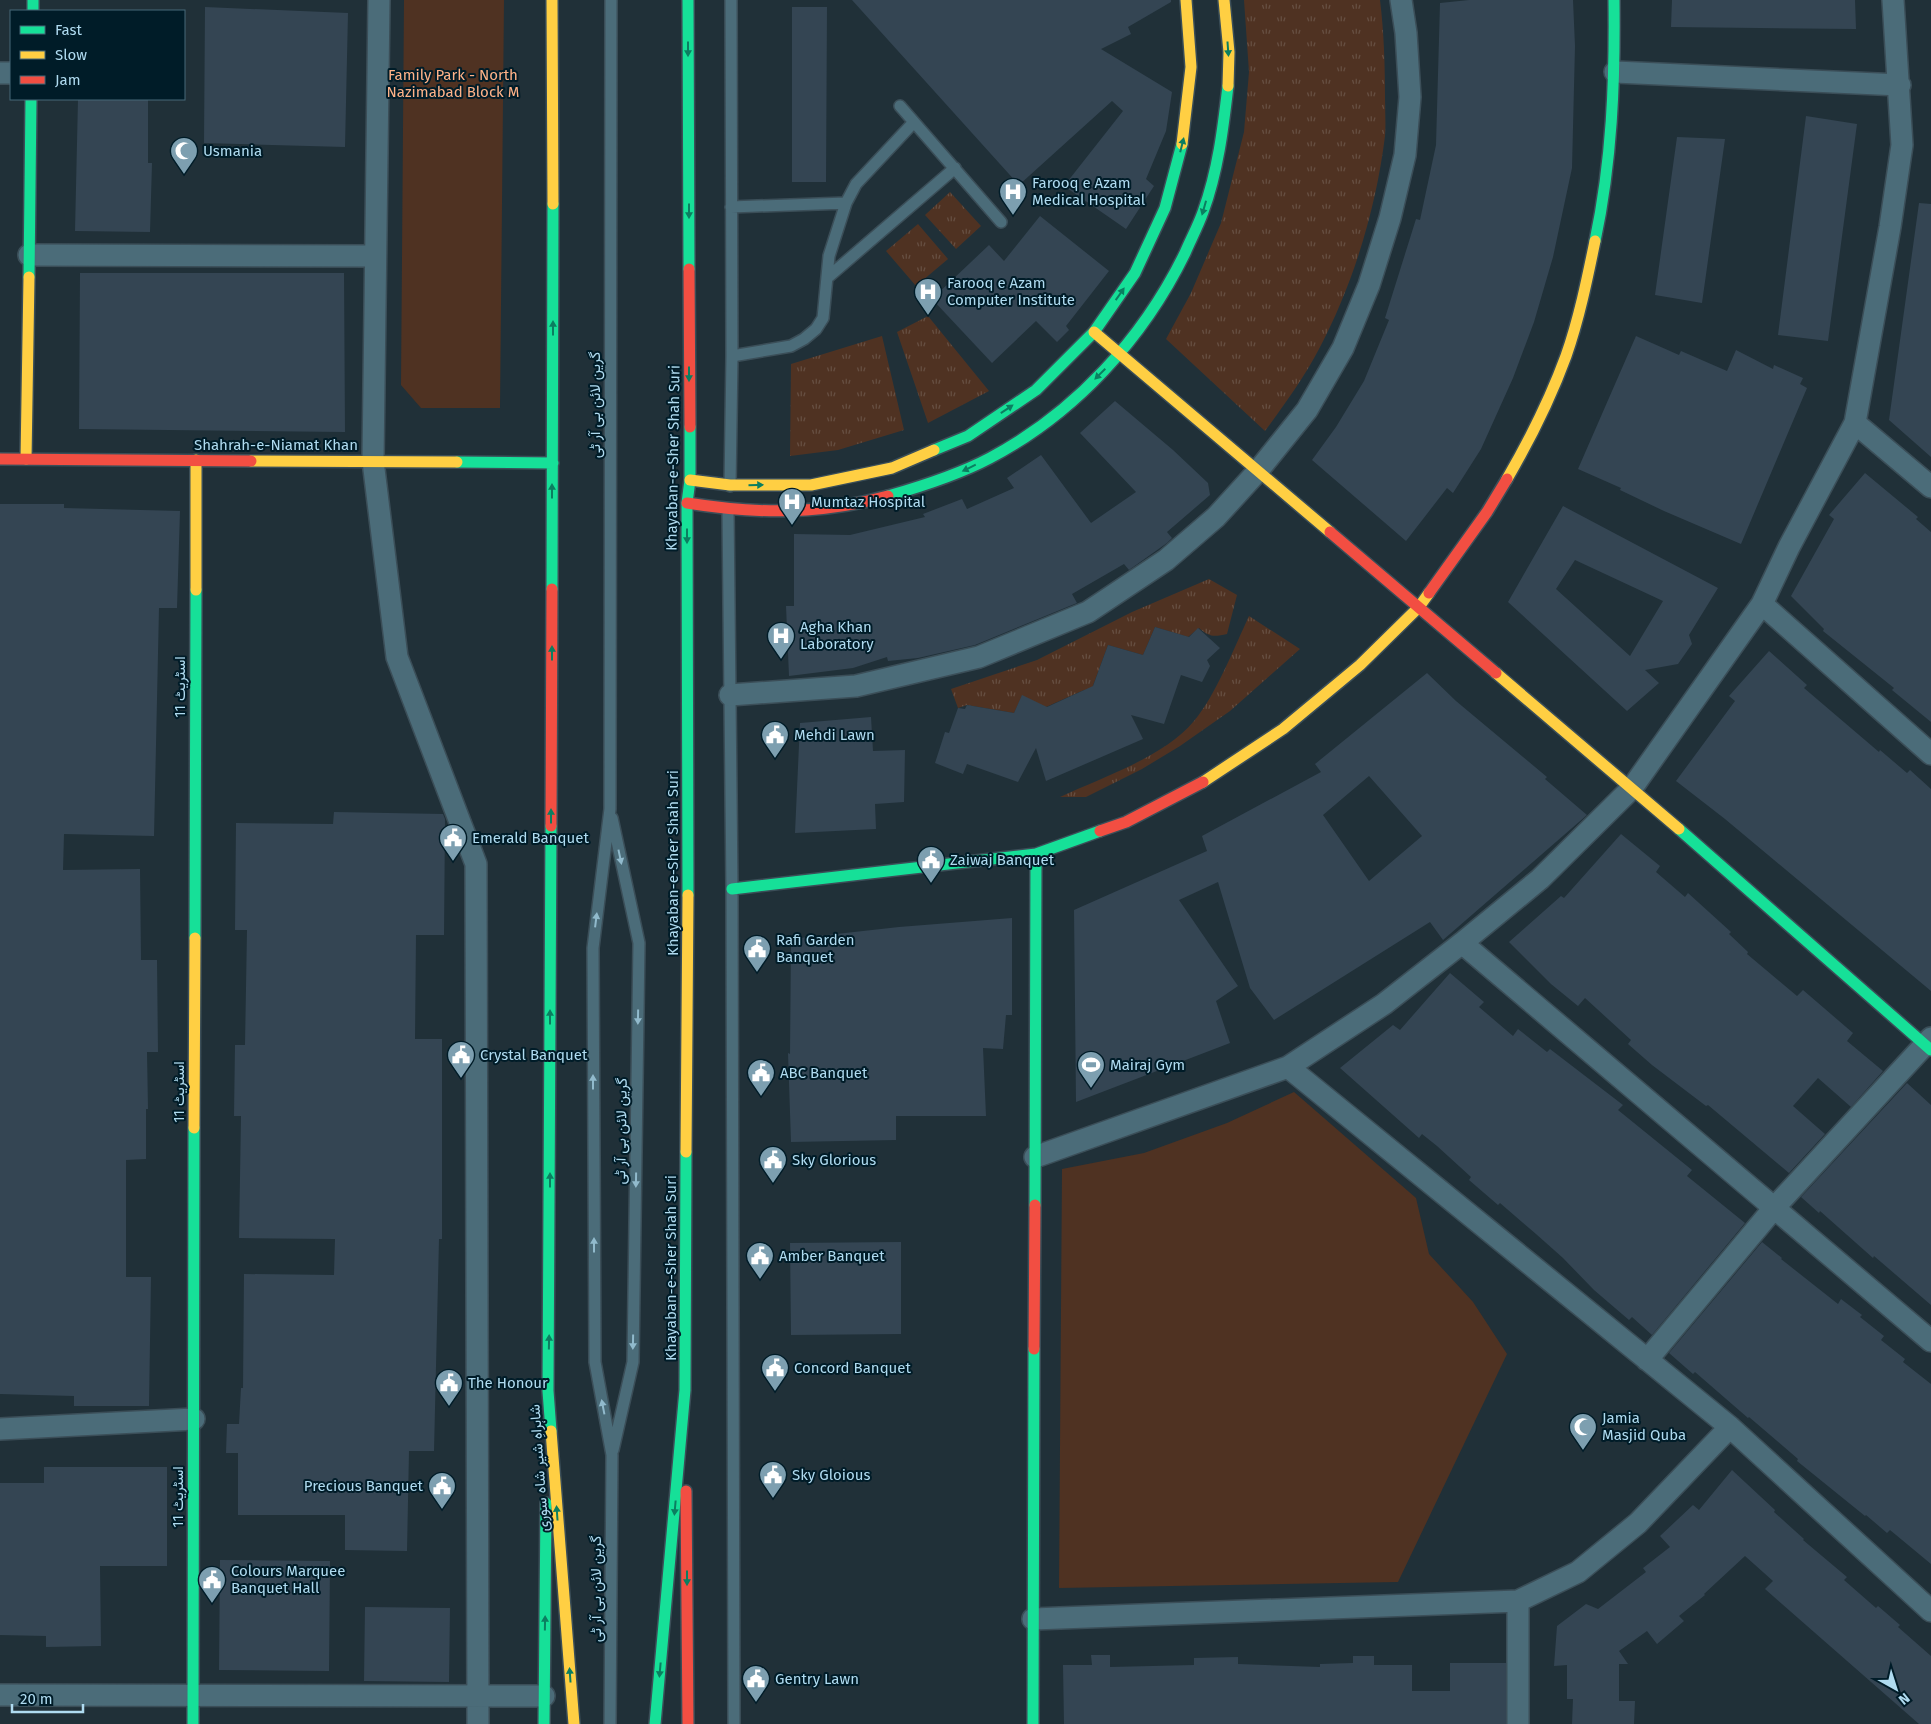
<svg xmlns="http://www.w3.org/2000/svg" width="1931" height="1724" viewBox="0 0 1931 1724" font-family="'Fira Sans',Vazirmatn,sans-serif">
<defs>
<pattern id="grass-tufts" width="24" height="20" patternUnits="userSpaceOnUse" patternTransform="scale(1.25)"><rect width="24" height="20" fill="#4f3222"/><path d="M3 7l-1-3M5 7V3M7 7l1-3M15 17l-1-3M17 17v-4M19 17l1-3" fill="none" stroke="#664f42"/></pattern>
</defs>
<rect width="100%" height="100%" fill="#203038"/>
<path fill="url(#grass-tufts)" d="M 1244,0 L 1380,0 C 1384,33 1385,65 1385,98 C 1385,111 1386,124 1385,136 C 1376,209 1353,285 1319,349 C 1304,378 1284,405 1265,431 L 1166,339 L 1191,293 L 1221,223 L 1244,132 L 1249,72 Z
M 950,192 L 981,226 L 956,249 L 925,215 Z
M 918,224 L 948,259 L 916,286 L 886,251 Z
M 928,316 L 989,391 L 928,423 L 897,332 Z
M 882,336 L 904,430 L 838,450 L 790,456 L 791,364 Z
M 1209,579 L 1237,595 L 1227,634 C 1214,637 1209,637 1199,628 L 1188,637 L 1155,627 L 1143,655 L 1108,645 L 1091,691 L 1084,690 L 1046,707 L 1022,696 L 1014,713 L 967,705 L 958,708 L 951,689 L 1037,660 L 1132,612 Z
M 1249,616 L 1300,649 L 1230,711 L 1180,746 L 1142,769 L 1086,797 L 1060,797 C 1103,777 1164,757 1194,721 C 1216,695 1234,648 1249,616 Z"/>
<path fill="#4f3222" d="M 404,0 L 504,0 L 500,408 L 421,408 L 401,385 Z
M 1294,1092 L 1416,1198 L 1429,1254 L 1473,1302 L 1507,1354 L 1398,1582 L 1059,1588 L 1062,1169 L 1144,1153 L 1227,1123 Z"/>
<path fill="#344553" fill-rule="evenodd" d="M 852,0 L 1171,0 L 1171,2 L 1128,27 L 1131,34 L 1101,49 L 1172,92 L 1166,131 L 1146,179 L 1154,186 L 1126,229 L 1064,186 L 1123,111 L 1112,101 L 1019,185 Z
M 1469,0 L 1573,0 L 1575,46 L 1572,168 L 1553,257 L 1534,322 L 1513,378 L 1481,449 L 1453,493 L 1447,488 L 1406,541 L 1312,460 L 1336,427 L 1364,381 L 1389,320 L 1385,318 L 1416,219 L 1420,220 L 1436,145 L 1440,3 Z
M 1672,0 L 1855,0 L 1856,29 L 1671,27 Z
M 205,7 L 348,13 L 345,147 L 204,143 Z
M 792,7 L 827,7 L 826,182 L 792,182 Z
M 78,99 L 148,99 L 148,163 L 152,163 L 150,232 L 75,231 Z
M 1806,116 L 1857,124 L 1828,341 L 1778,335 Z
M 1677,137 L 1725,139 L 1702,303 L 1655,295 Z
M 1919,203 L 1931,204 L 1931,457 L 1889,420 Z
M 1040,216 L 1109,271 L 1066,326 L 1069,330 L 1057,342 L 1036,321 L 992,363 L 932,299 L 989,245 L 1004,261 Z
M 80,273 L 344,273 L 345,432 L 79,429 Z
M 1636,336 L 1679,355 L 1681,351 L 1727,371 L 1736,350 L 1773,369 L 1774,365 L 1803,378 L 1800,384 L 1807,388 L 1741,544 L 1664,511 L 1620,490 L 1621,488 L 1578,469 Z
M 1115,401 L 1173,450 L 1208,483 L 1210,495 L 1167,532 L 1172,538 L 1167,543 L 1129,570 L 1124,564 L 1072,594 L 1077,603 L 975,645 L 918,658 L 888,661 L 887,657 L 853,668 L 789,676 L 786,606 L 794,606 L 794,534 L 850,535 L 925,517 L 923,514 L 962,499 L 967,509 L 1014,488 L 1007,478 L 1041,455 L 1091,523 L 1136,492 L 1080,433 Z
M 1865,473 L 1918,517 L 1916,519 L 1931,532 L 1931,722 L 1892,690 L 1894,688 L 1823,631 L 1824,629 L 1791,596 L 1834,519 L 1829,515 Z
M 0,504 L 64,504 L 64,508 L 180,511 L 177,608 L 159,608 L 154,836 L 64,834 L 63,870 L 140,869 L 141,960 L 157,960 L 158,1052 L 147,1052 L 148,1109 L 146,1109 L 146,1159 L 126,1160 L 126,1277 L 151,1277 L 149,1406 L 74,1406 L 74,1396 L 0,1394 Z
M 1563,506 L 1718,588 L 1689,635 L 1692,644 L 1678,664 L 1645,670 L 1659,683 L 1627,711 L 1508,602 ZM 1575,560 L 1663,601 L 1630,656 L 1556,589 Z
M 1155,627 L 1189,637 L 1198,628 L 1220,648 L 1207,660 L 1210,666 L 1202,682 L 1181,675 L 1164,724 L 1131,715 L 1143,739 L 1046,781 L 1036,748 L 1018,782 L 967,764 L 963,774 L 935,763 L 945,732 L 949,733 L 958,708 L 965,709 L 967,705 L 1014,713 L 1022,695 L 1047,707 L 1093,686 L 1108,645 L 1143,655 Z
M 1769,651 L 1807,685 L 1804,688 L 1879,752 L 1880,750 L 1907,773 L 1910,770 L 1931,789 L 1931,991 L 1725,819 L 1676,781 L 1735,701 L 1729,696 Z
M 1427,673 L 1456,701 L 1547,777 L 1545,779 L 1587,815 L 1443,940 L 1430,922 L 1274,1020 L 1250,988 L 1218,882 L 1179,900 L 1238,986 L 1216,1001 L 1230,1043 L 1076,1102 L 1074,910 L 1207,851 L 1202,836 L 1321,772 L 1315,764 ZM 1369,776 L 1422,836 L 1369,881 L 1323,815 Z
M 871,717 L 873,751 L 905,750 L 904,802 L 875,804 L 876,829 L 795,833 L 800,723 Z
M 334,812 L 443,814 L 445,819 L 444,935 L 416,935 L 415,1039 L 442,1039 L 442,1239 L 439,1239 L 434,1451 L 409,1451 L 407,1551 L 345,1550 L 345,1515 L 238,1515 L 238,1453 L 226,1453 L 227,1424 L 239,1424 L 241,1388 L 243,1388 L 244,1274 L 334,1275 L 335,1239 L 239,1238 L 241,1116 L 234,1116 L 235,1045 L 245,1045 L 247,930 L 235,930 L 236,823 L 333,824 Z
M 1621,834 L 1660,866 L 1656,872 L 1685,897 L 1688,893 L 1731,932 L 1729,934 L 1748,952 L 1747,954 L 1797,996 L 1803,990 L 1853,1033 L 1847,1041 L 1883,1071 L 1851,1107 L 1818,1078 L 1793,1106 L 1825,1134 L 1789,1173 L 1708,1105 L 1706,1106 L 1652,1065 L 1628,1044 L 1631,1040 L 1585,998 L 1578,1006 L 1551,984 L 1509,942 L 1561,896 L 1564,898 Z
M 1012,918 L 1012,1015 L 1006,1015 L 1003,1049 L 983,1048 L 986,1116 L 896,1116 L 896,1140 L 791,1142 L 788,1053 L 790,1054 L 791,939 L 899,927 Z
M 1450,973 L 1484,1002 L 1479,1007 L 1513,1036 L 1518,1029 L 1547,1052 L 1550,1049 L 1623,1105 L 1618,1110 L 1692,1170 L 1687,1176 L 1745,1223 L 1652,1335 L 1632,1317 L 1629,1320 L 1594,1290 L 1563,1258 L 1536,1234 L 1500,1203 L 1498,1205 L 1469,1180 L 1471,1177 L 1437,1146 L 1422,1134 L 1419,1138 L 1340,1068 L 1393,1025 L 1400,1030 Z
M 1907,1083 L 1931,1105 L 1931,1305 L 1874,1256 L 1873,1258 L 1820,1211 L 1819,1213 L 1801,1197 Z
M 901,1242 L 901,1334 L 791,1335 L 790,1243 Z
M 1762,1242 L 1782,1258 L 1781,1259 L 1838,1304 L 1841,1299 L 1862,1315 L 1860,1317 L 1884,1336 L 1881,1340 L 1905,1359 L 1903,1362 L 1931,1384 L 1931,1564 L 1890,1530 L 1887,1533 L 1866,1515 L 1865,1516 L 1797,1461 L 1798,1459 L 1749,1417 L 1748,1418 L 1695,1372 L 1693,1374 L 1669,1353 Z
M 44,1467 L 167,1467 L 167,1566 L 100,1566 L 101,1646 L 46,1647 L 46,1636 L 0,1635 L 0,1483 L 44,1483 Z
M 1732,1470 L 1775,1510 L 1774,1512 L 1804,1539 L 1803,1540 L 1847,1577 L 1844,1580 L 1876,1608 L 1878,1606 L 1900,1625 L 1898,1627 L 1931,1656 L 1931,1724 L 1919,1724 L 1765,1589 L 1773,1581 L 1745,1556 L 1704,1594 L 1705,1595 L 1679,1616 L 1684,1621 L 1657,1644 L 1647,1631 L 1619,1651 L 1628,1664 L 1619,1664 L 1619,1701 L 1635,1701 L 1634,1724 L 1572,1724 L 1573,1699 L 1567,1699 L 1567,1665 L 1554,1666 L 1557,1626 L 1586,1604 L 1598,1609 L 1646,1572 L 1643,1568 L 1670,1547 L 1660,1536 L 1693,1505 L 1699,1510 Z
M 220,1560 L 330,1561 L 329,1671 L 219,1670 Z
M 365,1607 L 450,1608 L 449,1682 L 364,1681 Z
M 1091,1655 L 1110,1655 L 1110,1667 L 1194,1665 L 1194,1658 L 1238,1657 L 1238,1664 L 1320,1667 L 1320,1664 L 1353,1663 L 1353,1656 L 1374,1656 L 1374,1665 L 1412,1665 L 1412,1691 L 1450,1691 L 1450,1663 L 1506,1663 L 1506,1724 L 1064,1724 L 1063,1665 L 1092,1665 Z"/>
<g fill="none" stroke-linecap="round" stroke-linejoin="round">
<defs>
<path id="lane" d="M 900,106 L 1001,222
M 731,207 L 846,203
M 827,278 L 955,168
M 732,356 L 791,346 L 804,339 L 816,329 L 823,318 L 829,256 L 846,203 L 856,184 L 914,122
M 730,486 L 732,356 L 731,0
M 728,509 L 732,889 L 734,1724
M 612,818 L 639,943 L 633,1362 L 613,1450
M 610,1724 L 612,1455 L 595,1362 L 593,948 L 610,809 L 611,0"/>
<path id="street" d="M 379,0 L 373,461 L 397,657 L 476,864 L 478,1724
M 1615,72 L 1900,85
M 0,73 L 11,73
M 29,255 L 375,256
M 1855,423 L 1931,487
M 1762,604 L 1931,754
M 730,695 L 856,686 L 979,657 L 1088,612 L 1166,560 L 1216,517 L 1257,472 L 1307,410 L 1343,348 L 1369,285 L 1390,218 L 1405,155 L 1410,97 L 1406,33 L 1401,0
M 1462,943 L 1931,1341
M 1288,1067 L 1730,1427 L 1931,1611
M 1035,1157 L 1288,1067 L 1384,1004 L 1462,943 L 1540,879 L 1632,788 L 1762,604 L 1789,547 L 1855,423 L 1890,227 L 1902,145 L 1893,0
M 1647,1360 L 1774,1208 L 1931,1038
M 0,1429 L 194,1419
M 1518,1601 L 1518,1724
M 1033,1619 L 1518,1601 L 1578,1572 L 1638,1523 L 1730,1427
M 0,1695 L 544,1696"/>
<path id="fast" d="M 33,0 L 33,11
M 688,0 L 689,269
M 1595,241 C 1612,161 1615,82 1614,0
M 29,277 L 31,99
M 934,450 L 968,436 L 1036,390 L 1094,332 L 1135,273 L 1165,208 L 1182,144
M 457,462 L 553,463
M 888,496 C 923,486 958,475 990,458 C 1075,413 1143,339 1185,253 C 1191,239 1198,226 1203,212 C 1218,171 1223,129 1228,86
M 552,589 L 553,204
M 1679,829 L 1931,1050
M 732,889 L 1036,854 L 1100,831
M 688,895 L 687,503 L 690,480 L 690,427
M 195,938 L 196,590
M 1035,1205 L 1036,854
M 551,1431 L 548,1391 L 551,826
M 193,1724 L 194,1128
M 544,1724 L 546,1503
M 655,1724 L 685,1390 L 686,1152
M 1033,1724 L 1034,1349"/>
<path id="slow" d="M 552,0 L 553,204
M 1224,0 L 1229,52 L 1228,86
M 1182,144 L 1191,67 L 1186,0
M 1094,332 L 1330,532
M 26,459 L 29,277
M 251,461 L 457,462
M 1507,479 C 1529,441 1551,397 1566,356 C 1579,319 1587,280 1595,241
M 690,480 L 730,485 L 811,485 L 892,468 L 934,450
M 196,590 L 196,460
M 1496,673 L 1679,829
M 1203,782 L 1283,729 L 1360,665 L 1419,607 L 1429,593
M 194,1128 L 195,938
M 686,1152 L 688,895
M 551,1431 L 574,1724"/>
<path id="jam" d="M 689,269 L 690,427
M 0,459 L 251,461
M 687,503 C 756,514 820,515 888,496
M 1330,532 L 1496,673
M 1429,593 L 1487,512 L 1507,479
M 551,826 L 552,589
M 1100,831 L 1126,822 L 1203,782
M 1034,1349 L 1035,1205
M 686,1491 L 688,1724"/>
</defs>
<use href="#lane" stroke="#3b4e58" stroke-width="14"/>
<use href="#street" stroke="#3b4e58" stroke-width="24"/>
<use href="#fast" stroke="#3b4e58" stroke-width="14"/>
<use href="#slow" stroke="#3b4e58" stroke-width="14"/>
<use href="#jam" stroke="#3b4e58" stroke-width="14"/>
<use href="#lane" stroke="#4b6c79" stroke-width="11"/>
<use href="#street" stroke="#4b6c79" stroke-width="21"/>
<use href="#fast" stroke="#16e098" stroke-width="11"/>
<use href="#slow" stroke="#ffcf43" stroke-width="11"/>
<use href="#jam" stroke="#f24e42" stroke-width="11"/>
</g>
<defs><path id="oneway-solid" d="M-6-.8H1V-3.2L6.5 0L1 3.2V.8H-6Z" transform="scale(1.25)"/></defs>
<g fill="#0b7e60">
<use href="#oneway-solid" transform="translate(688 49) rotate(90)"/>
<use href="#oneway-solid" transform="translate(1228 49) rotate(86)"/>
<use href="#oneway-solid" transform="translate(1182 145) rotate(-76)"/>
<use href="#oneway-solid" transform="translate(1204 208) rotate(106)"/>
<use href="#oneway-solid" transform="translate(689 211) rotate(90)"/>
<use href="#oneway-solid" transform="translate(1120 294) rotate(-55)"/>
<use href="#oneway-solid" transform="translate(553 328) rotate(-90)"/>
<use href="#oneway-solid" transform="translate(689 374) rotate(90)"/>
<use href="#oneway-solid" transform="translate(1100 374) rotate(135)"/>
<use href="#oneway-solid" transform="translate(1007 409) rotate(-34)"/>
<use href="#oneway-solid" transform="translate(969 468) rotate(154)"/>
<use href="#oneway-solid" transform="translate(756 485) rotate(-1)"/>
<use href="#oneway-solid" transform="translate(552 491) rotate(-90)"/>
<use href="#oneway-solid" transform="translate(687 536) rotate(90)"/>
<use href="#oneway-solid" transform="translate(552 653) rotate(-90)"/>
<use href="#oneway-solid" transform="translate(551 816) rotate(-90)"/>
<use href="#oneway-solid" transform="translate(550 1017) rotate(-90)"/>
<use href="#oneway-solid" transform="translate(550 1180) rotate(-90)"/>
<use href="#oneway-solid" transform="translate(549 1342) rotate(-89)"/>
<use href="#oneway-solid" transform="translate(675 1508) rotate(95)"/>
<use href="#oneway-solid" transform="translate(557 1513) rotate(-94)"/>
<use href="#oneway-solid" transform="translate(687 1578) rotate(90)"/>
<use href="#oneway-solid" transform="translate(545 1623) rotate(-89)"/>
<use href="#oneway-solid" transform="translate(660 1670) rotate(95)"/>
<use href="#oneway-solid" transform="translate(570 1675) rotate(-94)"/>
</g>
<g fill="#91bacc">
<use href="#oneway-solid" transform="translate(620 857) rotate(78)"/>
<use href="#oneway-solid" transform="translate(596 920) rotate(-83)"/>
<use href="#oneway-solid" transform="translate(638 1017) rotate(91)"/>
<use href="#oneway-solid" transform="translate(593 1082) rotate(-90)"/>
<use href="#oneway-solid" transform="translate(636 1180) rotate(91)"/>
<use href="#oneway-solid" transform="translate(594 1245) rotate(-90)"/>
<use href="#oneway-solid" transform="translate(633 1342) rotate(91)"/>
<use href="#oneway-solid" transform="translate(603 1407) rotate(-101)"/>
</g>
<defs>
<symbol id="mosque-pin" viewBox="-11 -11 22 30"><path d="M0 17L-7.5 6A9.5 9.5 0 1 1 7.5 6Z" fill="#7d9fb0" stroke="#001c28"/><path d="M3.5-4.9A6 6 0 1 0 3.5 4.9A5 5 0 1 1 3.5-4.9Z" fill="#fff"/></symbol>
<symbol id="hospital-pin" viewBox="-11 -11 22 30"><path d="M0 17L-7.5 6A9.5 9.5 0 1 1 7.5 6Z" fill="#7d9fb0" stroke="#001c28"/><path d="M-5-5h3v3.5h4V-5h3V5h-3V1.5h-4V5h-3Z" fill="#fff"/></symbol>
<symbol id="civic-pin" viewBox="-11 -11 22 30"><path d="M0 17L-7.5 6A9.5 9.5 0 1 1 7.5 6Z" fill="#7d9fb0" stroke="#001c28"/><path d="M-.6-6.5H3V-4.5H.6V-3L4-1V1h2V6H-6V1h2V-1L-.6-3ZM-1.2 2.5V6h2.4V2.5Z" fill="#fff"/></symbol>
<symbol id="stadium-pin" viewBox="-11 -11 22 30"><path d="M0 17L-7.5 6A9.5 9.5 0 1 1 7.5 6Z" fill="#7d9fb0" stroke="#001c28"/><path d="M0-5a6.5 5 0 1 0 0 10a6.5 5 0 1 0 0-10ZM-3.5-1.8h7v3.6h-7Z" fill="#fff"/></symbol>
</defs>
<g fill-rule="evenodd">
<use href="#mosque-pin" x="168" y="135" width="32" height="43"/>
<use href="#hospital-pin" x="997" y="176" width="32" height="43"/>
<use href="#hospital-pin" x="912" y="276" width="32" height="43"/>
<use href="#hospital-pin" x="776" y="486" width="32" height="43"/>
<use href="#hospital-pin" x="765" y="620" width="32" height="43"/>
<use href="#civic-pin" x="759" y="719" width="32" height="43"/>
<use href="#civic-pin" x="437" y="822" width="32" height="43"/>
<use href="#civic-pin" x="915" y="844" width="32" height="43"/>
<use href="#civic-pin" x="741" y="933" width="32" height="43"/>
<use href="#civic-pin" x="445" y="1039" width="32" height="43"/>
<use href="#stadium-pin" x="1075" y="1049" width="32" height="43"/>
<use href="#civic-pin" x="745" y="1057" width="32" height="43"/>
<use href="#civic-pin" x="757" y="1144" width="32" height="43"/>
<use href="#civic-pin" x="744" y="1240" width="32" height="43"/>
<use href="#civic-pin" x="759" y="1352" width="32" height="43"/>
<use href="#civic-pin" x="433" y="1367" width="32" height="43"/>
<use href="#mosque-pin" x="1567" y="1411" width="32" height="43"/>
<use href="#civic-pin" x="757" y="1459" width="32" height="43"/>
<use href="#civic-pin" x="426" y="1470" width="32" height="43"/>
<use href="#civic-pin" x="196" y="1564" width="32" height="43"/>
<use href="#civic-pin" x="740" y="1663" width="32" height="43"/>
</g>
<g text-anchor="middle" dominant-baseline="central" stroke-width="4" stroke-linejoin="round" paint-order="stroke">
<g font-size="15" fill="#feb288" stroke="#001c28">
<text x="453" y="75">Family Park - North<tspan x="453" dy="17">Nazimabad Block M</tspan></text>
</g>
<g font-size="15" fill="#afdbf0" stroke="#001c28" text-anchor="start">
<text x="203" y="151">Usmania</text>
<text x="1032" y="183">Farooq e Azam<tspan x="1032" dy="17">Medical Hospital</tspan></text>
<text x="947" y="283">Farooq e Azam<tspan x="947" dy="17">Computer Institute</tspan></text>
<text x="811" y="502">Mumtaz Hospital</text>
<text x="800" y="627">Agha Khan<tspan x="800" dy="17">Laboratory</tspan></text>
<text x="794" y="735">Mehdi Lawn</text>
<text x="472" y="838">Emerald Banquet</text>
<text x="950" y="860">Zaiwaj Banquet</text>
<text x="776" y="940">Rafi Garden<tspan x="776" dy="17">Banquet</tspan></text>
<text x="480" y="1055">Crystal Banquet</text>
<text x="1110" y="1065">Mairaj Gym</text>
<text x="780" y="1073">ABC Banquet</text>
<text x="792" y="1160">Sky Glorious</text>
<text x="779" y="1256">Amber Banquet</text>
<text x="794" y="1368">Concord Banquet</text>
<text x="468" y="1383">The Honour</text>
<text x="1602" y="1418">Jamia<tspan x="1602" dy="17">Masjid Quba</tspan></text>
<text x="792" y="1475">Sky Gloious</text>
<text x="423" y="1486" text-anchor="end">Precious Banquet</text>
<text x="231" y="1571">Colours Marquee<tspan x="231" dy="17">Banquet Hall</tspan></text>
<text x="775" y="1679">Gentry Lawn</text>
</g>
<g font-size="15" fill="#afdbf0" stroke="#001c28">
<text transform="translate(595 405) rotate(-90)">گرین لائن بی آر ٹی</text>
<text x="276" y="445">Shahrah-e-Niamat Khan</text>
<text transform="translate(673 458) rotate(-89)">Khayaban-e-Sher Shah Suri</text>
<text transform="translate(180 687) rotate(-90)">اسٹریٹ 11</text>
<text transform="translate(673 863) rotate(-90)">Khayaban-e-Sher Shah Suri</text>
<text transform="translate(179 1092) rotate(-90)">اسٹریٹ 11</text>
<text transform="translate(621 1131) rotate(-89)">گرین لائن بی آر ٹی</text>
<text transform="translate(671 1268) rotate(-90)">Khayaban-e-Sher Shah Suri</text>
<text transform="translate(539 1468) rotate(-94)">شاہراہِ شیر شاہ سوری</text>
<text transform="translate(178 1497) rotate(-90)">اسٹریٹ 11</text>
<text transform="translate(596 1589) rotate(-90)">گرین لائن بی آر ٹی</text>
</g>
</g>
<rect x="10" y="10" width="175" height="90" fill="#001c28" stroke="#466878"/>
<rect x="20" y="26" width="25" height="8" fill="#16e098" stroke="#466878"/>
<text x="55" y="35" font-size="15" fill="#afdbf0">Fast</text>
<rect x="20" y="51" width="25" height="8" fill="#ffcf43" stroke="#466878"/>
<text x="55" y="60" font-size="15" fill="#afdbf0">Slow</text>
<rect x="20" y="76" width="25" height="8" fill="#f24e42" stroke="#466878"/>
<text x="55" y="85" font-size="15" fill="#afdbf0">Jam</text>
<g transform="translate(1896 1689) rotate(141)" stroke="#001c28" stroke-width="4" paint-order="stroke">
<path d="M0-4L9 19L0 12L-9 19Z" fill="#afdbf0"/>
<text y="-8" font-size="14" font-weight="bold" text-anchor="middle" fill="#afdbf0">N</text>
</g>
<path d="M12 1704v8h71v-8" fill="none" stroke="#afdbf0" stroke-width="2.5"/>
<text x="20" y="1704" font-size="15" fill="#afdbf0" stroke="#001c28" stroke-width="4" paint-order="stroke">20 m</text>
</svg>
